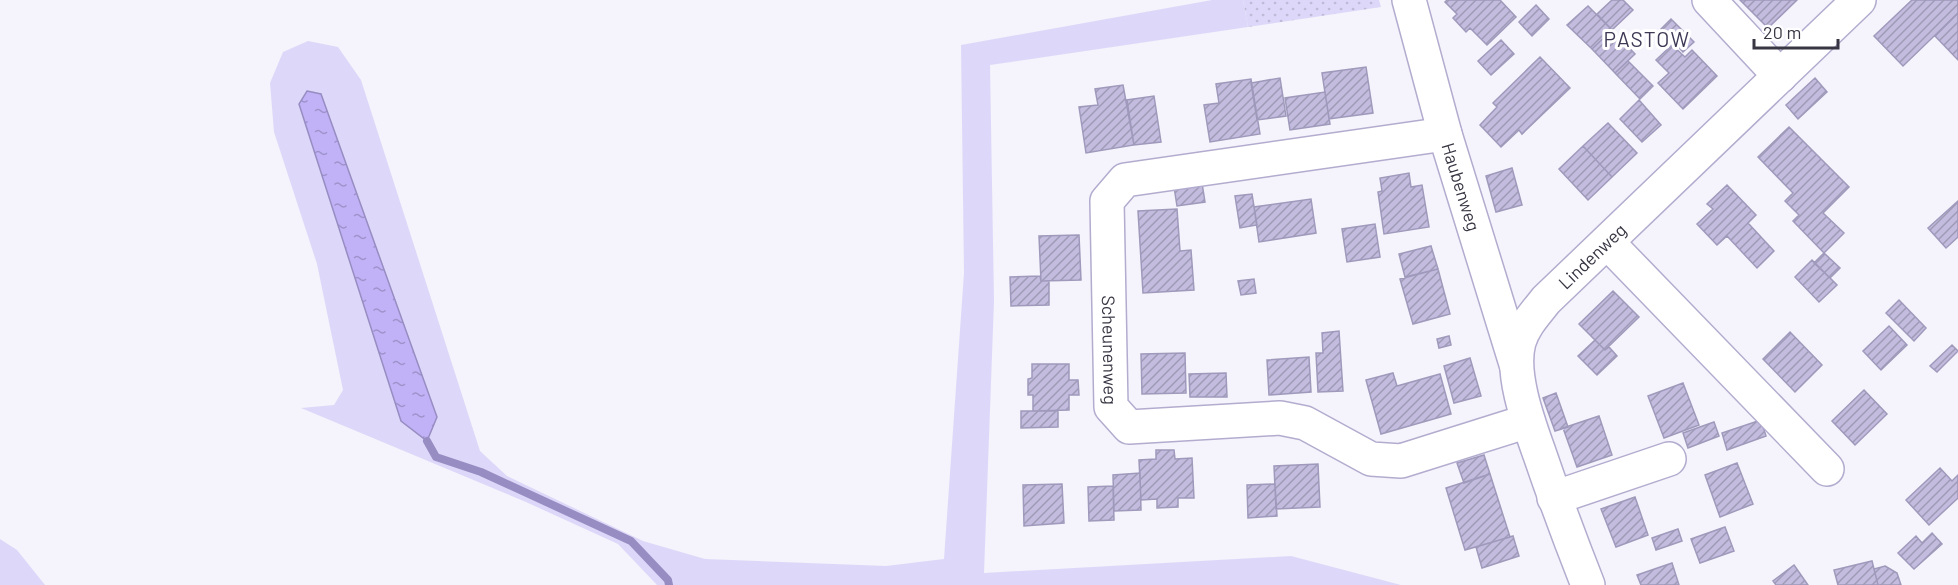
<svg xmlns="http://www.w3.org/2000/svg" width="1958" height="585" viewBox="0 0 1958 585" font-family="Barlow,sans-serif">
<defs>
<pattern id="park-dots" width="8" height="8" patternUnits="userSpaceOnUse" patternTransform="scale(1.5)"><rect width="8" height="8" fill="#ddd8f9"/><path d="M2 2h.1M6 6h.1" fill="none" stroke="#bebad7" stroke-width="1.8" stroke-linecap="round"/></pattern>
<pattern id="water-ripples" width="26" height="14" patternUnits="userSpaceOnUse" patternTransform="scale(1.5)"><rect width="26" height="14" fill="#c1b2f8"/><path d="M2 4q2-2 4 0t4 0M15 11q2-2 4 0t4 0" fill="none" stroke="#9e92ca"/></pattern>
<pattern id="building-hatch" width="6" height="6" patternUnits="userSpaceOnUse" patternTransform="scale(1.5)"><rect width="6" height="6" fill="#c3bcdf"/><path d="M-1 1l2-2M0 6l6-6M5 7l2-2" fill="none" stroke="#9f9ab6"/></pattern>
</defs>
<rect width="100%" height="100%" fill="#f5f3fb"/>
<path fill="#ddd8f9" d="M 1212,0 L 1243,0 L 1248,27 L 990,65 L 994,301 L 984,573 L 1291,556 L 1401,585 L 657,585 L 618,544 L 526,502 L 301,408 L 334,405 L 343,390 L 317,264 L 274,132 L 270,83 L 283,52 L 308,41 L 338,47 L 361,80 L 480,451 L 507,476 L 643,541 L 705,559 L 886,566 L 944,559 L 964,273 L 961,45 Z
M 0,539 L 17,550 L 45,585 L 0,585 Z"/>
<path fill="url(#park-dots)" d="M 1243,0 L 1379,0 L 1381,7 L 1248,27 Z"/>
<path fill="url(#water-ripples)" stroke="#988dc2" stroke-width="1.5" d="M 307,91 L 321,94 L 437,417 L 427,441 L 401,421 L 299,104 Z"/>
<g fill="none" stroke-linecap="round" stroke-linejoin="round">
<path stroke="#988dc2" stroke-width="8" d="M 427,441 L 436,457 L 481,472 L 631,541 L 668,580 L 669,585"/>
</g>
<path fill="url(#building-hatch)" stroke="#9f99bb" stroke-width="1.5" d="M 1447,0 L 1500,0 L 1516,17 L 1487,45 L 1470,28 L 1466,32 L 1453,18 L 1457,14 L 1445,2 Z
M 1612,0 L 1623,0 L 1633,10 L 1612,30 L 1597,14 Z
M 1740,0 L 1797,0 L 1768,28 Z
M 1912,0 L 1958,0 L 1958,13 L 1903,66 L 1874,36 Z
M 1536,5 L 1549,19 L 1532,36 L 1519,22 Z
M 1588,6 L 1612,30 L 1592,49 L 1567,25 Z
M 1958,13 L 1958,60 L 1935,36 Z
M 1671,19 L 1694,42 L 1683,52 L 1661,29 Z
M 1612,30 L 1635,54 L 1615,73 L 1592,49 Z
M 1501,40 L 1514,54 L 1491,75 L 1478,61 Z
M 1672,45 L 1685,57 L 1692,50 L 1717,76 L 1683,109 L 1658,83 L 1669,73 L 1656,60 Z
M 1540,57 L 1570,88 L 1522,134 L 1519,130 L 1501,147 L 1480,125 L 1497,107 L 1493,103 Z
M 1628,61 L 1653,86 L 1640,99 L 1615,73 Z
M 1366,67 L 1373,113 L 1329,119 L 1322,73 Z
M 1280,78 L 1286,116 L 1257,120 L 1251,83 Z
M 1815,78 L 1827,92 L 1798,119 L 1786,105 Z
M 1251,79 L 1260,134 L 1210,142 L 1204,105 L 1219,103 L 1216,84 Z
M 1123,85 L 1134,145 L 1086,153 L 1079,107 L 1098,105 L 1095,89 Z
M 1325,92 L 1330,124 L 1290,130 L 1285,98 Z
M 1154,96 L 1161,142 L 1134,145 L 1127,100 Z
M 1639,100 L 1661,125 L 1642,142 L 1620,119 Z
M 1608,123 L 1637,153 L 1612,177 L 1583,146 Z
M 1789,127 L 1849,187 L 1823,213 L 1844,233 L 1824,253 L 1793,221 L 1799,215 L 1785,201 L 1793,193 L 1758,157 Z
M 1583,146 L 1612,177 L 1588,200 L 1559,169 Z
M 1512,168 L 1522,205 L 1496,212 L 1486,176 Z
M 1409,173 L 1411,187 L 1422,185 L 1429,227 L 1384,234 L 1378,192 L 1382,191 L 1380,178 Z
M 1202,183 L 1205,202 L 1177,206 L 1174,187 Z
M 1727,185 L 1756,215 L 1748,223 L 1774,251 L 1757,268 L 1727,236 L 1717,245 L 1697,224 L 1713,209 L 1707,204 Z
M 1252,194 L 1257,225 L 1240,228 L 1235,196 Z
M 1311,199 L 1316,233 L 1259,242 L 1254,207 Z
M 1958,201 L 1958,237 L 1946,248 L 1928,228 Z
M 1177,209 L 1180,251 L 1191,250 L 1194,290 L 1143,293 L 1138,211 Z
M 1375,224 L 1380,257 L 1347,262 L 1342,229 Z
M 1079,235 L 1081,280 L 1041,281 L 1039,236 Z
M 1431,246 L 1438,269 L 1405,277 L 1399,254 Z
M 1824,253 L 1840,268 L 1830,278 L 1814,263 Z
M 1812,260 L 1837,285 L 1819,302 L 1795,277 Z
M 1438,269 L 1450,314 L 1413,324 L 1400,279 Z
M 1040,276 L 1041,281 L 1049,281 L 1049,305 L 1011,306 L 1010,277 Z
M 1254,279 L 1256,293 L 1241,295 L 1238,281 Z
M 1613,291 L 1639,317 L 1605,350 L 1579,324 Z
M 1899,300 L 1926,328 L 1914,341 L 1886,313 Z
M 1889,326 L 1907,345 L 1881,370 L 1863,351 Z
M 1339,331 L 1343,391 L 1318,392 L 1316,353 L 1323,353 L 1322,333 Z
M 1790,332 L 1822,365 L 1795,392 L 1763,359 Z
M 1449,336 L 1451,345 L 1439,348 L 1437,339 Z
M 1595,340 L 1605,350 L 1609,347 L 1617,356 L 1597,375 L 1578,356 Z
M 1952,345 L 1958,351 L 1937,372 L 1930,366 Z
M 1185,353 L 1186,393 L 1142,394 L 1141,354 Z
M 1309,357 L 1311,392 L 1269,395 L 1267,360 Z
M 1470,358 L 1481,396 L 1454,403 L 1444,366 Z
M 1032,364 L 1069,364 L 1069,380 L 1078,380 L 1079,395 L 1069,395 L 1069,410 L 1033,411 L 1033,395 L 1028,395 L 1028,379 L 1032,378 Z
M 1226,373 L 1227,397 L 1190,397 L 1189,374 Z
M 1393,373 L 1397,386 L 1440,374 L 1451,414 L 1381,434 L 1366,380 Z
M 1683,383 L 1699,425 L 1664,438 L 1648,396 Z
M 1864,390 L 1887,414 L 1855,445 L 1832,421 Z
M 1556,393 L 1568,427 L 1555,431 L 1543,398 Z
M 1021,411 L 1058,411 L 1058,427 L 1021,428 Z
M 1599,416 L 1612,455 L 1577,467 L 1563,428 Z
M 1761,420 L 1766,436 L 1727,450 L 1722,433 Z
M 1714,422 L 1719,436 L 1688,448 L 1683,433 Z
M 1156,450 L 1174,450 L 1175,459 L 1192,458 L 1194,498 L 1178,498 L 1178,507 L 1157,508 L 1157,499 L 1141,500 L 1139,460 L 1156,459 Z
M 1484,455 L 1490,474 L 1464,483 L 1457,463 Z
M 1737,463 L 1753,504 L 1720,517 L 1705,475 Z
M 1318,464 L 1320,507 L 1276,509 L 1274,466 Z
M 1940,468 L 1952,481 L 1958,475 L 1958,498 L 1929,525 L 1906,500 Z
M 1140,473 L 1141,510 L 1114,511 L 1113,475 Z
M 1490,474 L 1510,537 L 1465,550 L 1446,488 Z
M 1062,484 L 1064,523 L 1024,526 L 1023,485 Z
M 1275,484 L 1277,516 L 1248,518 L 1247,485 Z
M 1113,486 L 1114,520 L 1089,521 L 1088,487 Z
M 1635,497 L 1648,535 L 1616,547 L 1601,509 Z
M 1725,527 L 1734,551 L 1700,563 L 1691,539 Z
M 1678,529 L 1682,541 L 1656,550 L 1652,538 Z
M 1932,533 L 1942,544 L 1914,569 L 1898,553 L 1916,536 L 1922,543 Z
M 1513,536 L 1519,556 L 1482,568 L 1476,547 Z
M 1872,561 L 1878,585 L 1838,585 L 1834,570 Z
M 1672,563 L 1679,585 L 1641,585 L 1637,575 Z
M 1794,565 L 1808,585 L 1776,585 L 1773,581 Z
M 1885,566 L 1897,573 L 1901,585 L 1878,585 L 1874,569 Z"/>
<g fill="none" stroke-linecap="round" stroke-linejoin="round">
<defs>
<g id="minor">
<path id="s1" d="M 1409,0 L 1445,134 L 1516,364"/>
<path d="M 1709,0 L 1780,76"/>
<path id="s2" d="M 1445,134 L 1125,180 L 1107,201 L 1111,407 L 1129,427 L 1280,418 L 1305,423 L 1371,459 L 1401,461 L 1528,421"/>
<path d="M 1607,242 L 1827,469"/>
<path d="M 1554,498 L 1669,459"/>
<path id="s3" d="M 1588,585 C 1571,542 1555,499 1540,455 C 1529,424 1510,374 1519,342 C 1524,325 1536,313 1546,300 L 1859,0"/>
</g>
</defs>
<use href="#minor" stroke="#b3accf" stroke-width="36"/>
<use href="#minor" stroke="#fff" stroke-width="33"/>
</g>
<g text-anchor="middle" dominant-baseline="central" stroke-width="6" stroke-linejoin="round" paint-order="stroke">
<g font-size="18" fill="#393644" stroke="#fff">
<text stroke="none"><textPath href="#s1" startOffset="194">Haubenweg</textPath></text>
<text stroke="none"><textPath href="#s3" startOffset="369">Lindenweg</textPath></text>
<text stroke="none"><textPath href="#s2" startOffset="500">Scheunenweg</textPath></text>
</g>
<g font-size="21" letter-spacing="1.5" fill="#3f3956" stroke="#fff">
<text x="1647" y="38">PASTOW</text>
</g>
</g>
<path d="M1754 39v9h84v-9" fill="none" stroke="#393644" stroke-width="3"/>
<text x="1763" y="39" font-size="18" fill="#393644" stroke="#ffffff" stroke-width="4.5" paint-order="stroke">20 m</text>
</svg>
